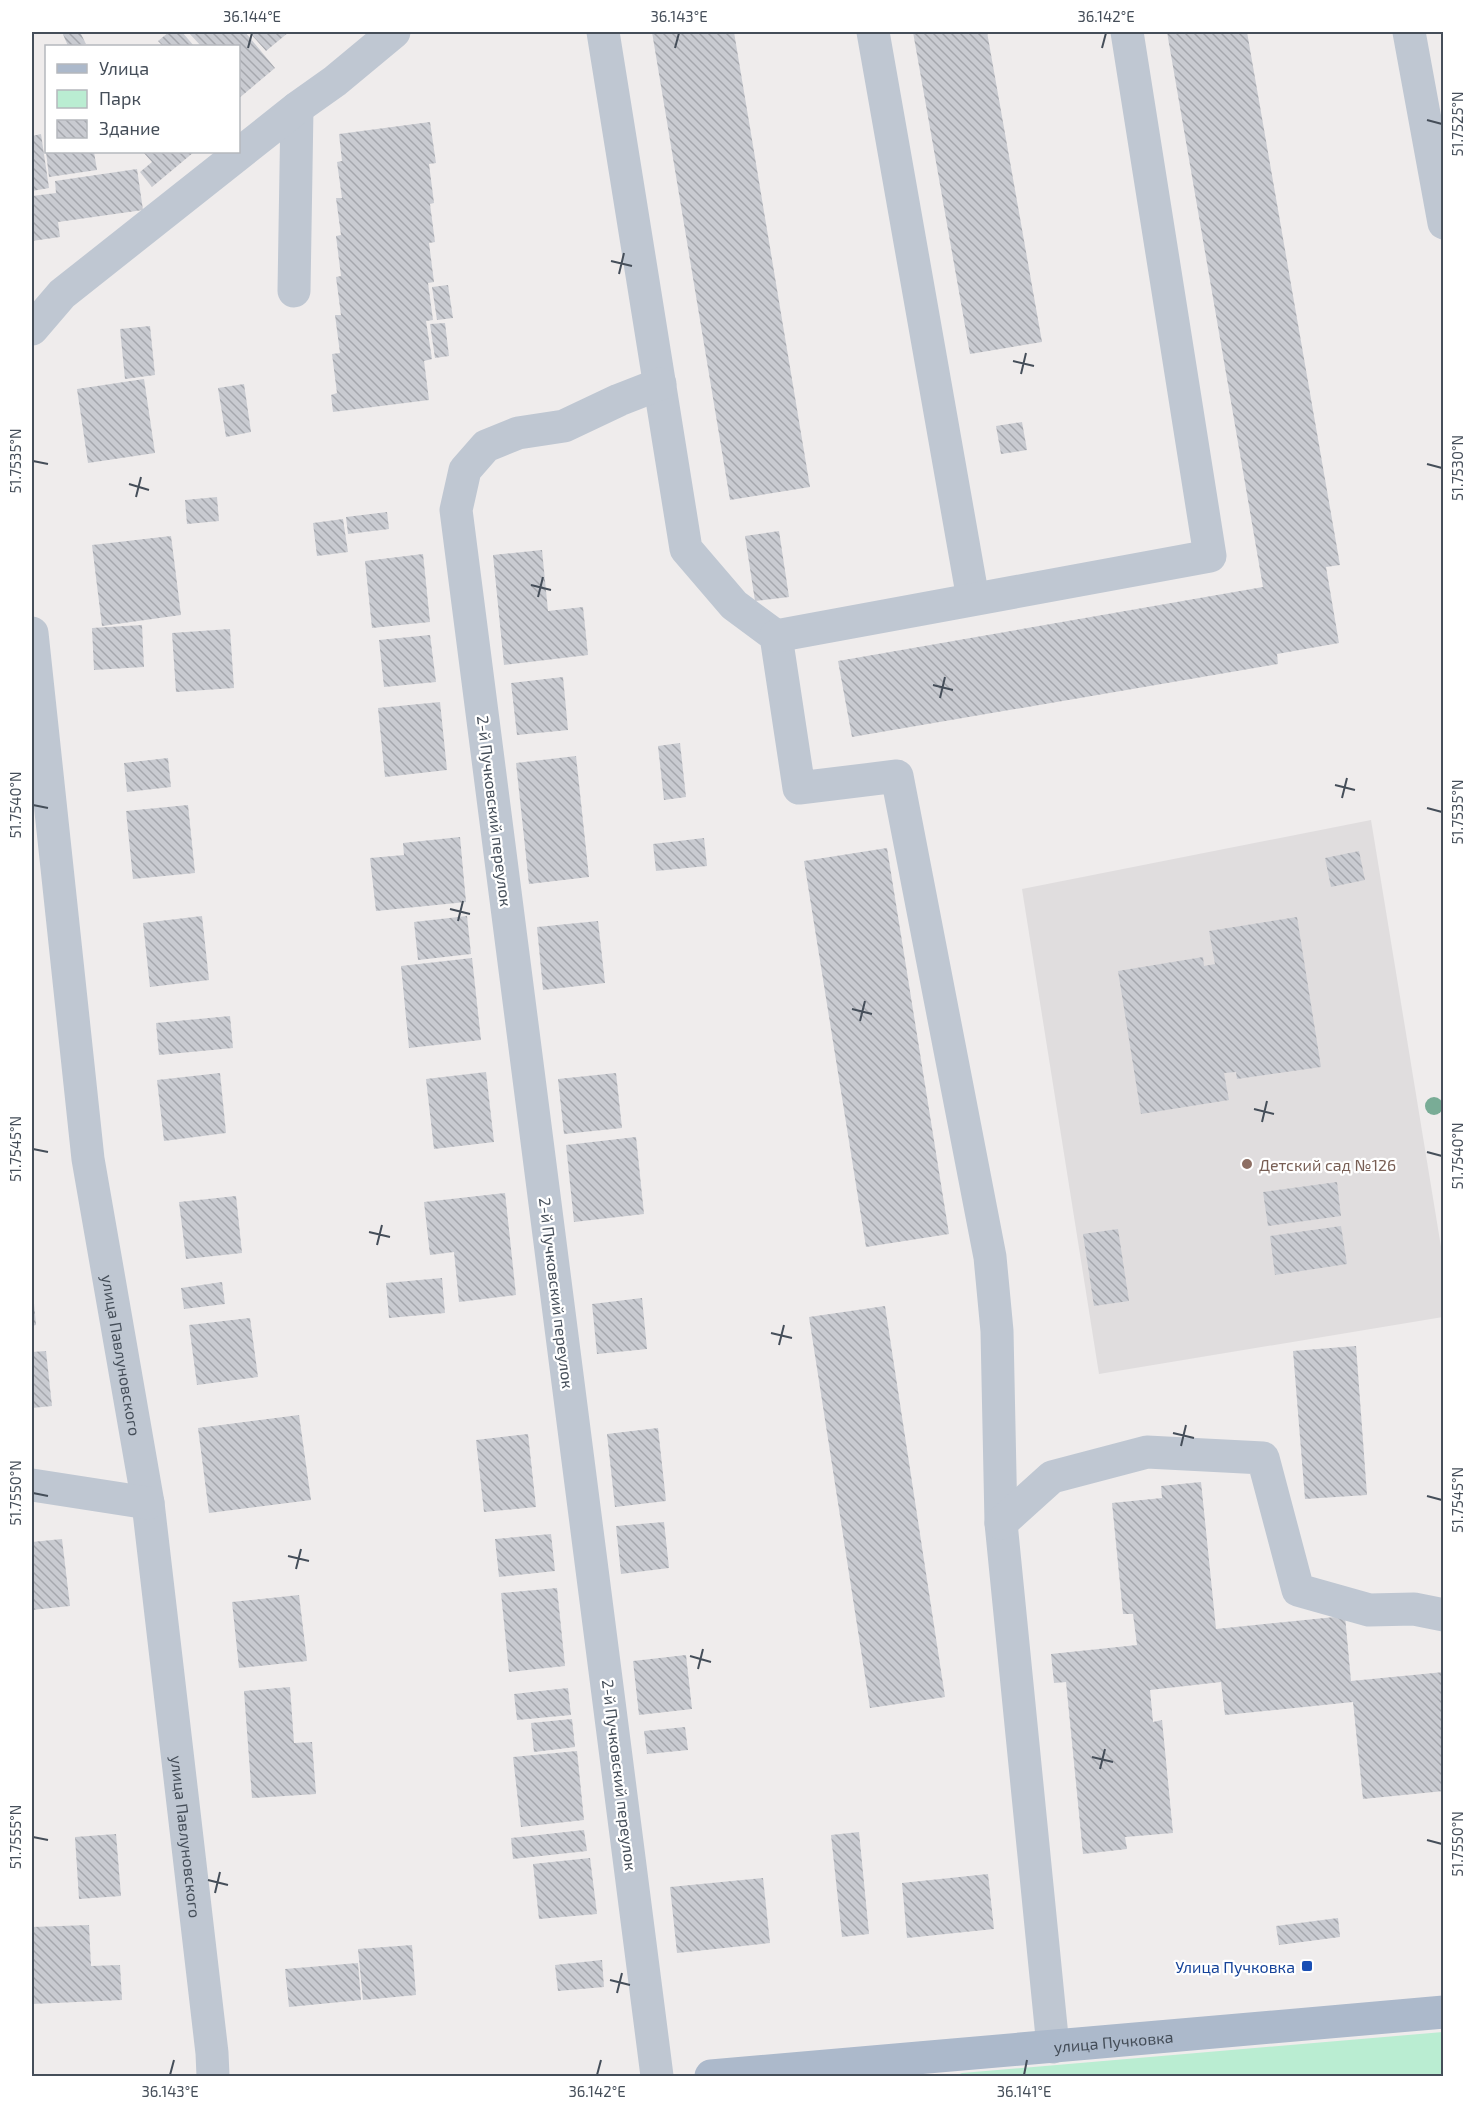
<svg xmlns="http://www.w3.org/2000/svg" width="1475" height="2108" viewBox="0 0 1475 2108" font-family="'Exo 2',sans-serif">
<defs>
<pattern id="building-back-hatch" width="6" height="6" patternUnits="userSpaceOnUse" patternTransform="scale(1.5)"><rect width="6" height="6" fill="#c9cbd1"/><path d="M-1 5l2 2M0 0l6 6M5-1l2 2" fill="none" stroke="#a5a7ad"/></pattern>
</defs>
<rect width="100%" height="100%" fill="#efecec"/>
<path fill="#e0ddde" d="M 1371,820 L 1443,1259 L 1443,1317 L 1099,1374 L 1022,889 Z"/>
<path fill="#baedd2" d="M 1443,2032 L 1443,2076 L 955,2076 L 962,2073 Z"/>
<path fill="url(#building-back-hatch)" d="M 62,32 L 80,32 L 86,44 L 68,46 Z
M 169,32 L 182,32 L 194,46 L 163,46 L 158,41 Z
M 188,32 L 245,32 L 275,68 L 238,99 L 238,46 L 201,46 Z
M 249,32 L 289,32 L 266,51 Z
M 652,32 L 734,32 L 810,487 L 730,500 Z
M 913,32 L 987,32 L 1042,342 L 970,354 Z
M 1167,32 L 1247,32 L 1340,565 L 1326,567 L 1339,643 L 1277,654 L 1278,664 L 852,737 L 838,661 L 1263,587 Z
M 430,122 L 436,163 L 429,164 L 434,203 L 430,204 L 435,242 L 429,243 L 434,282 L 428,283 L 433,320 L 426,321 L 432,359 L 424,361 L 429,400 L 333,412 L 331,395 L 337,393 L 332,354 L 340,353 L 335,315 L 341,315 L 336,277 L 341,276 L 336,236 L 341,235 L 336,198 L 342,198 L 337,162 L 342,161 L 339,134 Z
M 41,134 L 49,188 L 32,191 L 32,136 Z
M 46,152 L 94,152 L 97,170 L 49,177 Z
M 143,152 L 194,152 L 152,187 L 140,172 L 152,162 Z
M 137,169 L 143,210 L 58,222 L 60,237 L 32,241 L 32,196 L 56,193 L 55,181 Z
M 448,285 L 453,318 L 437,320 L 432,287 Z
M 445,323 L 449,356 L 435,358 L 430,324 Z
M 150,326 L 155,375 L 125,379 L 120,329 Z
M 144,379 L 155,453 L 88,463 L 77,389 Z
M 244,384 L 251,432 L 226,437 L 218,388 Z
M 1022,422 L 1027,450 L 1001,454 L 996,426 Z
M 217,497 L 219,521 L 187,524 L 185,500 Z
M 387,512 L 389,529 L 348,534 L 346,517 Z
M 343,519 L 348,552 L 317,556 L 313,523 Z
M 779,531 L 789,597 L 755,601 L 745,536 Z
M 171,536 L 181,615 L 102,626 L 92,545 Z
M 542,550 L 548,611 L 583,607 L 588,655 L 504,665 L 493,555 Z
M 423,554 L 430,622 L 372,628 L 365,561 Z
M 142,625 L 144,667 L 94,670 L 92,628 Z
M 230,629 L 234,688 L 176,692 L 172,633 Z
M 430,635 L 436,682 L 384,687 L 379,640 Z
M 563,677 L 568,730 L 517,735 L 511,683 Z
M 440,702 L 447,770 L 385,777 L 378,708 Z
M 680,743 L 686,797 L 664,800 L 658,746 Z
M 576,756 L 589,877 L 529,884 L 516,763 Z
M 168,758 L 171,787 L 127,792 L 124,763 Z
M 188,805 L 195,873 L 133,879 L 126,811 Z
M 460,837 L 466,902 L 376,911 L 370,858 L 404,855 L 403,843 Z
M 704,838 L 707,866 L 656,871 L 653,844 Z
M 887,848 L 949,1234 L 866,1247 L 804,861 Z
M 1359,851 L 1365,880 L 1331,887 L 1325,858 Z
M 202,916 L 209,980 L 150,987 L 143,923 Z
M 467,916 L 471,954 L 418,960 L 414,922 Z
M 1297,917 L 1321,1067 L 1237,1079 L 1236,1072 L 1224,1073 L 1229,1100 L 1141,1114 L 1118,971 L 1203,957 L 1204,966 L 1215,964 L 1209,931 Z
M 598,921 L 605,983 L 543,990 L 537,927 Z
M 472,958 L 481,1040 L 409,1048 L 401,966 Z
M 230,1016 L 233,1048 L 159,1055 L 156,1023 Z
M 486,1072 L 494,1142 L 434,1149 L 426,1079 Z
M 220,1073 L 226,1133 L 164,1141 L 157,1080 Z
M 616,1073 L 622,1128 L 564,1134 L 558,1079 Z
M 636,1137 L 644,1214 L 574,1222 L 566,1145 Z
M 1337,1182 L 1341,1216 L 1268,1226 L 1263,1192 Z
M 505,1193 L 516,1295 L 459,1302 L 454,1252 L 430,1255 L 424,1202 Z
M 236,1196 L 242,1253 L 186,1259 L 179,1202 Z
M 1341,1226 L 1347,1264 L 1275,1275 L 1270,1236 Z
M 1118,1229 L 1129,1301 L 1094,1306 L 1083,1234 Z
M 442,1278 L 445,1313 L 389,1318 L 386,1283 Z
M 222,1282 L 225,1304 L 184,1309 L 181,1288 Z
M 32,1293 L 33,1293 L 36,1325 L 32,1326 Z
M 642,1298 L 647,1349 L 597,1354 L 592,1304 Z
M 885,1306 L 945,1697 L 870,1708 L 809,1317 Z
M 250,1318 L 258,1377 L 197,1385 L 189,1325 Z
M 1356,1346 L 1367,1495 L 1305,1499 L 1293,1351 Z
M 46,1351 L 52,1406 L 32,1408 L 32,1352 Z
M 299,1415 L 311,1500 L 209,1513 L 198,1428 Z
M 658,1428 L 666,1501 L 615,1507 L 607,1434 Z
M 528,1434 L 536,1507 L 484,1512 L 476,1440 Z
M 1201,1482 L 1216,1629 L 1345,1616 L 1351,1681 L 1444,1672 L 1444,1791 L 1363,1799 L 1353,1702 L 1225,1715 L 1221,1682 L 1150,1690 L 1153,1722 L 1162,1720 L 1173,1833 L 1125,1837 L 1127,1849 L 1083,1854 L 1066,1682 L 1054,1683 L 1051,1654 L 1137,1645 L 1133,1614 L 1123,1614 L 1112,1503 L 1162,1498 L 1161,1486 Z
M 664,1522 L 669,1568 L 621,1574 L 616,1526 Z
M 551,1534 L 555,1571 L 499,1577 L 495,1539 Z
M 62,1539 L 70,1606 L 32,1610 L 32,1542 Z
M 557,1588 L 565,1666 L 509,1672 L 501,1593 Z
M 299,1595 L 307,1661 L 239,1668 L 232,1602 Z
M 686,1655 L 692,1709 L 639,1715 L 633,1661 Z
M 290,1687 L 294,1743 L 312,1742 L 316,1794 L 252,1798 L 244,1691 Z
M 568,1688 L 571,1715 L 517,1720 L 514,1694 Z
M 572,1719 L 575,1747 L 534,1752 L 531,1723 Z
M 685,1727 L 688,1750 L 647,1754 L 644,1731 Z
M 577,1751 L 584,1820 L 521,1827 L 513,1757 Z
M 584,1830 L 587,1851 L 513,1859 L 511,1838 Z
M 859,1832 L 869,1934 L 842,1937 L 831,1835 Z
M 116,1834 L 121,1896 L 79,1899 L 75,1837 Z
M 590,1858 L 597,1914 L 539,1919 L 533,1864 Z
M 988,1874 L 994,1929 L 907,1938 L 902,1883 Z
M 763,1878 L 770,1943 L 677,1953 L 670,1887 Z
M 1338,1918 L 1340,1937 L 1279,1945 L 1276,1926 Z
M 89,1925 L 91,1966 L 120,1965 L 122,2000 L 32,2004 L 32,1927 Z
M 412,1945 L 416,1995 L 363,2000 L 358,1949 Z
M 602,1960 L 604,1987 L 558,1991 L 555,1965 Z
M 358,1963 L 361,2000 L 289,2007 L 285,1969 Z"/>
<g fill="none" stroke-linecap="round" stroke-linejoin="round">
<g stroke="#bfc7d2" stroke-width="33">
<path d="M 603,32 L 686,549 L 734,605 L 776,636 L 799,788 L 897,776 L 990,1257 L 997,1331 L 1001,1523 L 1053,2047"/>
<path d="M 873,32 L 973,599"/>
<path d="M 1409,32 L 1444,223"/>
<path d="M 294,291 L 297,108"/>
<path d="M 32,329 L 62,294 L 297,108 L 335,81 L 394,32"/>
<path id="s1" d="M 32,633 L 88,1159 L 148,1503 L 212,2053 L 213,2076"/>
<path d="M 776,636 L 1210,556 L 1127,32"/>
<path d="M 32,1485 L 148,1503"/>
<path d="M 1001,1523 L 1052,1477 L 1147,1452 L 1263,1458 L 1298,1590 L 1369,1610 L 1414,1609 L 1444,1615"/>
<path d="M 657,2076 L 456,510 L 465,470 L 486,446 L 518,433 L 564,426 L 619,400 L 660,384"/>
</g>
<path stroke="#acb9cb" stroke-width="33" id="s2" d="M 711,2076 L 1444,2012"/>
</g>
<circle fill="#79ac96" cx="1434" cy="1106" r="9"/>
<path fill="none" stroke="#454e59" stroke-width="2" d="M 248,48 L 252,33M 675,48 L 679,33M 1102,48 L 1106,33M 1427,120 L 1442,124M 611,261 L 632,266M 619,274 L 624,253M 1013,361 L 1034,366M 1021,374 L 1026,353M 33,461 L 48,464M 1427,464 L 1442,468M 129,484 L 149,490M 136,497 L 141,477M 531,585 L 551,590M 538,597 L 543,577M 933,685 L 953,690M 940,698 L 945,677M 1335,785 L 1355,790M 1342,798 L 1347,778M 33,805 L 48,808M 1427,808 L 1442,812M 450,909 L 470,914M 458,921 L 463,901M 852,1009 L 872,1014M 860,1021 L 865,1001M 1254,1109 L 1274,1114M 1262,1122 L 1267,1101M 33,1149 L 48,1152M 1427,1152 L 1442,1156M 369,1232 L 390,1237M 377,1245 L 382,1225M 771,1333 L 792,1338M 779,1345 L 784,1325M 1173,1433 L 1194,1438M 1181,1446 L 1186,1425M 33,1493 L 48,1496M 1427,1496 L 1442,1500M 288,1556 L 309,1561M 296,1569 L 301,1549M 690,1656 L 711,1662M 698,1669 L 703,1649M 1092,1757 L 1113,1762M 1100,1769 L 1105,1749M 33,1837 L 48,1840M 1427,1840 L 1442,1844M 208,1880 L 228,1885M 215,1893 L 220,1872M 610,1980 L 630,1985M 617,1993 L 622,1973M 170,2075 L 174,2060M 597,2075 L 601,2060M 1024,2075 L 1027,2060"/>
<circle fill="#8d6e63" stroke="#fff" stroke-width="2" cx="1247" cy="1164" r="6"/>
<rect fill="#1a4fb4" stroke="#fff" stroke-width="2" x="1301" y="1960" width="12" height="12" rx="3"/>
<g text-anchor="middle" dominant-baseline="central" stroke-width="4.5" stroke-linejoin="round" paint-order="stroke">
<g font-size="16" fill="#454e59" stroke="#fff">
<text transform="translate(495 811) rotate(83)">2-й Пучковский переулок</text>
<text transform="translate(557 1293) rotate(83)">2-й Пучковский переулок</text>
<text stroke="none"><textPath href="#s1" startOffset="728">улица Павлуновского</textPath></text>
<text transform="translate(620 1775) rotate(83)">2-й Пучковский переулок</text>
<text stroke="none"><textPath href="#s1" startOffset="1214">улица Павлуновского</textPath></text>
<text stroke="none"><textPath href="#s2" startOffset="404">улица Пучковка</textPath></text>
</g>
<g font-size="16" fill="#785e54" stroke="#fff" text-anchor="start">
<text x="1259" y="1164">Детский сад №126</text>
</g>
<g font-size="16" fill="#164399" stroke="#fff" text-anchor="end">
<text x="1295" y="1966">Улица Пучковка</text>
</g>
</g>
<rect width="1475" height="2108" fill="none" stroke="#ffffff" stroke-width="66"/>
<rect x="45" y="45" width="195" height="108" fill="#ffffff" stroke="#b5b8bd" stroke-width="1.5"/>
<rect x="57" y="64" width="30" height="9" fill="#acb9cb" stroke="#b5b8bd" stroke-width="1.5"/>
<text x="99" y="75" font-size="18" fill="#454e59">Улица</text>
<rect x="57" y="90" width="30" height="18" fill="#baedd2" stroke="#b5b8bd" stroke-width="1.5"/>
<text x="99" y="105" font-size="18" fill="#454e59">Парк</text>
<rect x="57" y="120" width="30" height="18" fill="url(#building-back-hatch)" stroke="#b5b8bd" stroke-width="1.5"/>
<text x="99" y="135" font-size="18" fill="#454e59">Здание</text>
<rect x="33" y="33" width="1409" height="2042" fill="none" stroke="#454e59" stroke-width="2"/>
<g font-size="15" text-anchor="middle" fill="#454e59">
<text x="252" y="22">36.144°E</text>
<text x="679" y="22">36.143°E</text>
<text x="1106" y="22">36.142°E</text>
<text transform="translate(1458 124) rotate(-90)" y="5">51.7525°N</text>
<text transform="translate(16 461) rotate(-90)" y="5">51.7535°N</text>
<text transform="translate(1458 468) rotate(-90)" y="5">51.7530°N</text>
<text transform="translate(16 805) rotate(-90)" y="5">51.7540°N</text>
<text transform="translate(1458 812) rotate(-90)" y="5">51.7535°N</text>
<text transform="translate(16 1149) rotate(-90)" y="5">51.7545°N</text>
<text transform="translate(1458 1156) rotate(-90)" y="5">51.7540°N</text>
<text transform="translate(16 1493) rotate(-90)" y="5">51.7550°N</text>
<text transform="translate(1458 1500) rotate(-90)" y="5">51.7545°N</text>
<text transform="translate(16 1837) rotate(-90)" y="5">51.7555°N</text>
<text transform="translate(1458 1844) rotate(-90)" y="5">51.7550°N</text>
<text x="170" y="2097">36.143°E</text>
<text x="597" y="2097">36.142°E</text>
<text x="1024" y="2097">36.141°E</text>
</g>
</svg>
